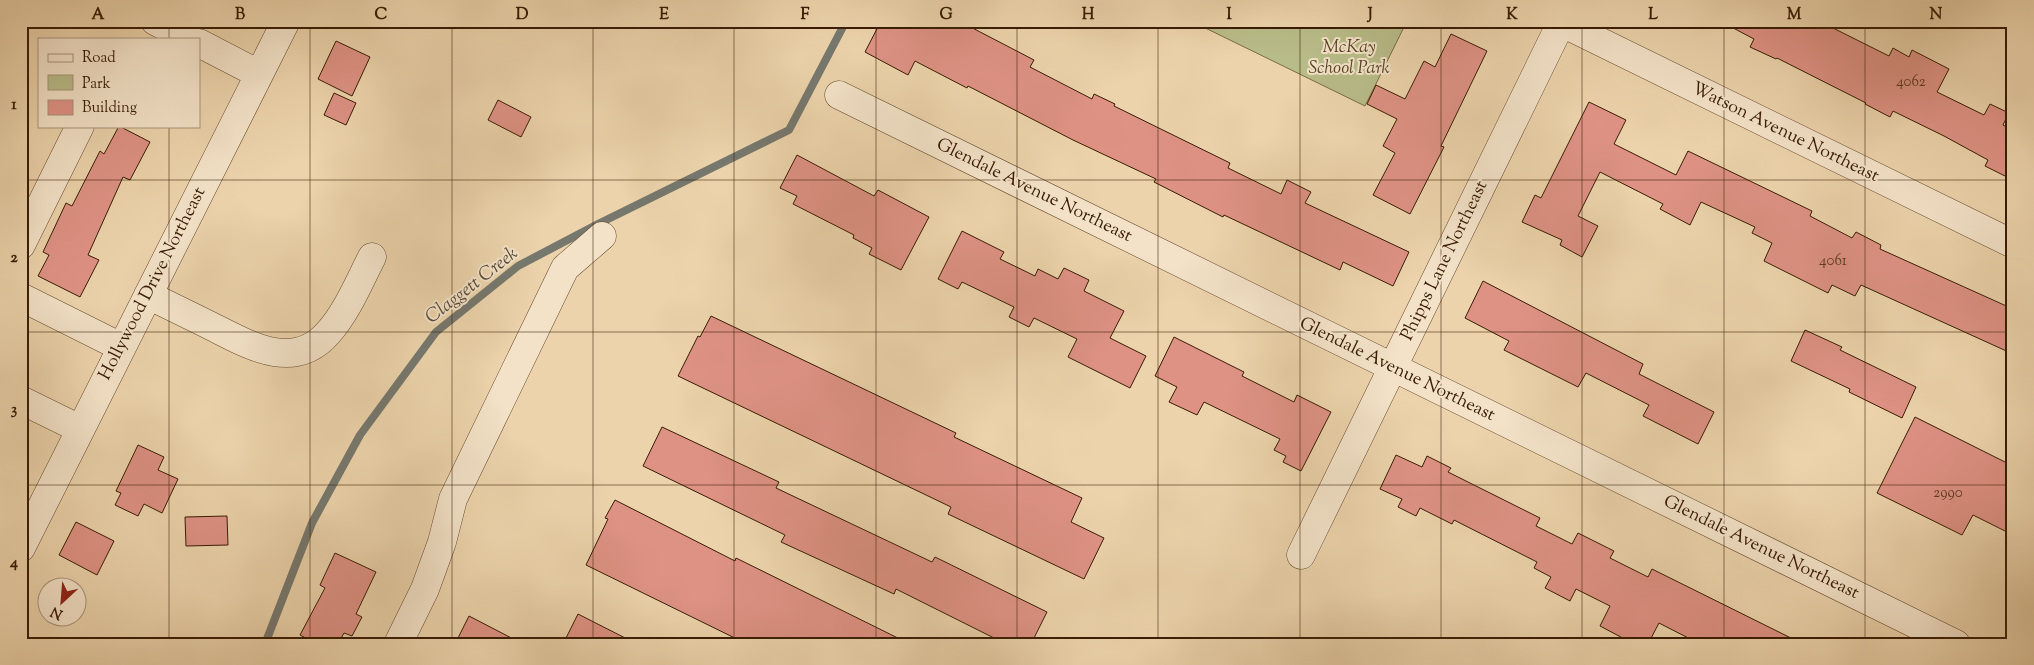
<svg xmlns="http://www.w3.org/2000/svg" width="2034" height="665" viewBox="0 0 2034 665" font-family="'Sorts Mill Goudy',serif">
<rect width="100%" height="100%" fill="#ecd3ab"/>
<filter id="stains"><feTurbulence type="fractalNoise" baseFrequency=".004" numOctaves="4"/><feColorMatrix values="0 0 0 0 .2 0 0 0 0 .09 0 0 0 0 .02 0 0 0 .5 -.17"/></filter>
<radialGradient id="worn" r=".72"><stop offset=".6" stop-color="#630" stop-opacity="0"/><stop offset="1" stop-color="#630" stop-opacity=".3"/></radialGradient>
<path fill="#b8bc88" stroke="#786c46" d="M 1191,21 L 1407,21 L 1365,106 Z"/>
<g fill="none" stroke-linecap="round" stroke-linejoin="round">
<path stroke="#76786e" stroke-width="8" d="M 265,644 L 312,523 L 360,435 L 436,332 L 518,266 L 598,224 L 789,130 L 846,21"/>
</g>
<path fill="#de9284" stroke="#391c04" d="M 881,21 L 959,21 L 1034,60 L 1030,67 L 1092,99 L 1094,94 L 1115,104 L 1114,106 L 1230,163 L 1228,168 L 1281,194 L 1287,180 L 1311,192 L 1305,203 L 1409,252 L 1393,286 L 1343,262 L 1340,270 L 1224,215 L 1223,217 L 1154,182 L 1156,179 L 1073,140 L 968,86 L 967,88 L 915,61 L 908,75 L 865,52 Z
M 1720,21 L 1819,21 L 1889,56 L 1893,48 L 1909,57 L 1912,50 L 1949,69 L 1937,92 L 1984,115 L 1990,104 L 2009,113 L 2003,125 L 2013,130 L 2013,180 L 1985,166 L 1988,160 L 1944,136 L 1893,111 L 1890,117 L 1865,104 L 1866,103 L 1777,58 L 1776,59 L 1750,47 L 1754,39 Z
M 1451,34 L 1487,51 L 1441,146 L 1444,147 L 1410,214 L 1373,195 L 1395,153 L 1383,146 L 1397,119 L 1367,104 L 1376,85 L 1405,99 L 1424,61 L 1435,67 Z
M 336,41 L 370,57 L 352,96 L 318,79 Z
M 334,93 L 356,103 L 346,125 L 324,115 Z
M 498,100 L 531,117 L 521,137 L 488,120 Z
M 1589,102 L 1626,120 L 1614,144 L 1676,175 L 1688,151 L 1812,211 L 1810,216 L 1852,238 L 1856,232 L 1881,245 L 1880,249 L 2013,309 L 2013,354 L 1861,285 L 1855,296 L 1832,285 L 1828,293 L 1764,261 L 1772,243 L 1752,233 L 1755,227 L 1701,202 L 1690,225 L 1660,209 L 1663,204 L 1600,172 L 1578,216 L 1598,226 L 1582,257 L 1560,245 L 1562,240 L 1522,222 L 1535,195 L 1541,198 Z
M 119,126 L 150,142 L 130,180 L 123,177 L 88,255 L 99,260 L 80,297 L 38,276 L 49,255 L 43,252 L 66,203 L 72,206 L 100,151 L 104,154 Z
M 797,155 L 874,196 L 878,190 L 929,217 L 901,270 L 869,254 L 872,248 L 853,238 L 854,235 L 793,204 L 797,196 L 780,188 Z
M 962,231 L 1004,252 L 1000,259 L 1035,276 L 1038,269 L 1058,279 L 1064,268 L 1089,280 L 1084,291 L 1124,311 L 1110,338 L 1146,356 L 1130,388 L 1068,357 L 1077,339 L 1034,318 L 1029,327 L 1009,317 L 1014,307 L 962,282 L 958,289 L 938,279 Z
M 1483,281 L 1643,364 L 1639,374 L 1714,412 L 1698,444 L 1643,416 L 1649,405 L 1586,373 L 1578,387 L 1504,350 L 1509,341 L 1465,318 Z
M 711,316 L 956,433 L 954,437 L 1082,498 L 1071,522 L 1104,538 L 1084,579 L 948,514 L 951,507 L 678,376 L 698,336 L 700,337 Z
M 1805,330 L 1842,347 L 1840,350 L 1916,387 L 1902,418 L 1849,392 L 1850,389 L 1791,361 Z
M 1174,337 L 1244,372 L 1242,376 L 1294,402 L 1297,395 L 1331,412 L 1301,471 L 1283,462 L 1286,456 L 1274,450 L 1280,439 L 1204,402 L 1197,415 L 1169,402 L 1177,387 L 1155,376 Z
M 1915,417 L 2013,466 L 2013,535 L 1973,515 L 1962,535 L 1877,493 Z
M 662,427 L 779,482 L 776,488 L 932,562 L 935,557 L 1047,612 L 1031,644 L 1006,644 L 896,589 L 894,594 L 781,542 L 785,535 L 643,466 Z
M 138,445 L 164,457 L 158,470 L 178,479 L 162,513 L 144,504 L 138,516 L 115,505 L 121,493 L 116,491 Z
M 1396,455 L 1422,467 L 1427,456 L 1451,468 L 1448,472 L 1540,518 L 1536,526 L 1572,544 L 1578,533 L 1614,551 L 1610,558 L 1648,577 L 1652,569 L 1803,644 L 1700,644 L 1659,623 L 1648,644 L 1634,644 L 1600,626 L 1610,606 L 1576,589 L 1570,601 L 1545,588 L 1551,577 L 1534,568 L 1537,562 L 1454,520 L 1452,524 L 1420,508 L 1416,516 L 1398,507 L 1402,499 L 1380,489 Z
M 615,500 L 735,561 L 736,558 L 910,644 L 747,644 L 694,618 L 586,565 L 608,519 L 605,518 Z
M 227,516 L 228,545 L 186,546 L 185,517 Z
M 76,522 L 114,541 L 97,575 L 59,555 Z
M 335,553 L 376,572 L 356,614 L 362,617 L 352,636 L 344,633 L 338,644 L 317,644 L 300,635 L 325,588 L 320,585 Z
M 578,614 L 637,644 L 563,644 Z
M 469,616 L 523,644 L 455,644 Z"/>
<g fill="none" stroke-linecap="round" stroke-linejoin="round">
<defs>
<path id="minor" d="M 155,21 L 190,39
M 1558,21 L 2013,244
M 199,43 L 259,74
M 839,95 L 1956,644
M 21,245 L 80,126
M 148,295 C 168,305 189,315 209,325 C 247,344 293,373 328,333 C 347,312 359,282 372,257
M 21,297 L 121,347
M 21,400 L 80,429
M 21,548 L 286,21
M 1301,555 L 1562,21
M 398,644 L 425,589 L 442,542 L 453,499 L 565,268 L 602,236"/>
</defs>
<use href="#minor" stroke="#664a2e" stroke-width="29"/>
<use href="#minor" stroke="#f3e2c8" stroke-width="28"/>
</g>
<path fill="none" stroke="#391c04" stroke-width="1" stroke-opacity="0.55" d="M 169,21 L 169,39M 310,21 L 310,644M 452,21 L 452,644M 593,21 L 593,644M 734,21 L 734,644M 876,21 L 876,644M 1017,21 L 1017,644M 1158,21 L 1158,644M 1300,21 L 1300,644M 1441,21 L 1441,644M 1582,21 L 1582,644M 1724,21 L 1724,644M 1865,21 L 1865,644M 169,126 L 169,644M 21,180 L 2013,180M 21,332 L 2013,332M 21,485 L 2013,485"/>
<g text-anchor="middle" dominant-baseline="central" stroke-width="4" stroke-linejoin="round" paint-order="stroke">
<g font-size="15" fill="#623a24">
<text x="1911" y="82">4062</text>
<text x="1833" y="261">4061</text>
<text x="1948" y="493">2990</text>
</g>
<g font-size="18" font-style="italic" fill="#594425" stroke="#f3e2c8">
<text x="1349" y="48">McKay<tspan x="1349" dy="21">School Park</tspan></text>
</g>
<g font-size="18" fill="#391c04" stroke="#f3e2c8">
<text transform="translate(1785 133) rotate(26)">Watson Avenue Northeast</text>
<text transform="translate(1034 191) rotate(26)">Glendale Avenue Northeast</text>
<text transform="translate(1445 261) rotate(-64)">Phipps Lane Northeast</text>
<text transform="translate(153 284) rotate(-63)">Hollywood Drive Northeast</text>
<text transform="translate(1397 370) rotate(26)">Glendale Avenue Northeast</text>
<text transform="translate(1761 548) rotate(26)">Glendale Avenue Northeast</text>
</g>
<g font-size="19" font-style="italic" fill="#574a39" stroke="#f3e2c8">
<text transform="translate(472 286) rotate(-38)">Claggett Creek</text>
</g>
</g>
<rect width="2034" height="665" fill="none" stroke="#ecd3ab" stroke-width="55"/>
<rect x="38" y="38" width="162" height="90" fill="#f3e2c8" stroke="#a9937a"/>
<rect x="48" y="54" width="25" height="8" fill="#f3e2c8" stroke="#a9937a"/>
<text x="82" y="62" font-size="15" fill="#391c04">Road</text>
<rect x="48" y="75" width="25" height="15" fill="#b8bc88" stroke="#a9937a"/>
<text x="82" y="88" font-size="15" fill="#391c04">Park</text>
<rect x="48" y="100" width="25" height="15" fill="#de9284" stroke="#a9937a"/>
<text x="82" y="112" font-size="15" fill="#391c04">Building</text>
<g transform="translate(62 602) rotate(206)"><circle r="24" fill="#f3e2c8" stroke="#a9937a"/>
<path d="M0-4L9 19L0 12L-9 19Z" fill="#8f2418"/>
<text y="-8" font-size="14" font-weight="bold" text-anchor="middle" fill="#391c04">N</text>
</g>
<rect x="28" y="28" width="1978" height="610" fill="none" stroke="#391c04" stroke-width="2"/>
<g font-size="16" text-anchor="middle" font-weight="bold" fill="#391c04">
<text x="98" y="19">A</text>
<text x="240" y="19">B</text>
<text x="381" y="19">C</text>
<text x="522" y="19">D</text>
<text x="664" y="19">E</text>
<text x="805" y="19">F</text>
<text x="946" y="19">G</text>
<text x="1088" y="19">H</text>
<text x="1229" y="19">I</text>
<text x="1370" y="19">J</text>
<text x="1512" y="19">K</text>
<text x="1653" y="19">L</text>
<text x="1794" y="19">M</text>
<text x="1936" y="19">N</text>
<text x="14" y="109">1</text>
<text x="14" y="262">2</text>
<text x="14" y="414">3</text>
<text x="14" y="567">4</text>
</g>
<rect width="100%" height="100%" filter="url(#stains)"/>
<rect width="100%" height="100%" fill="url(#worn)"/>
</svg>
